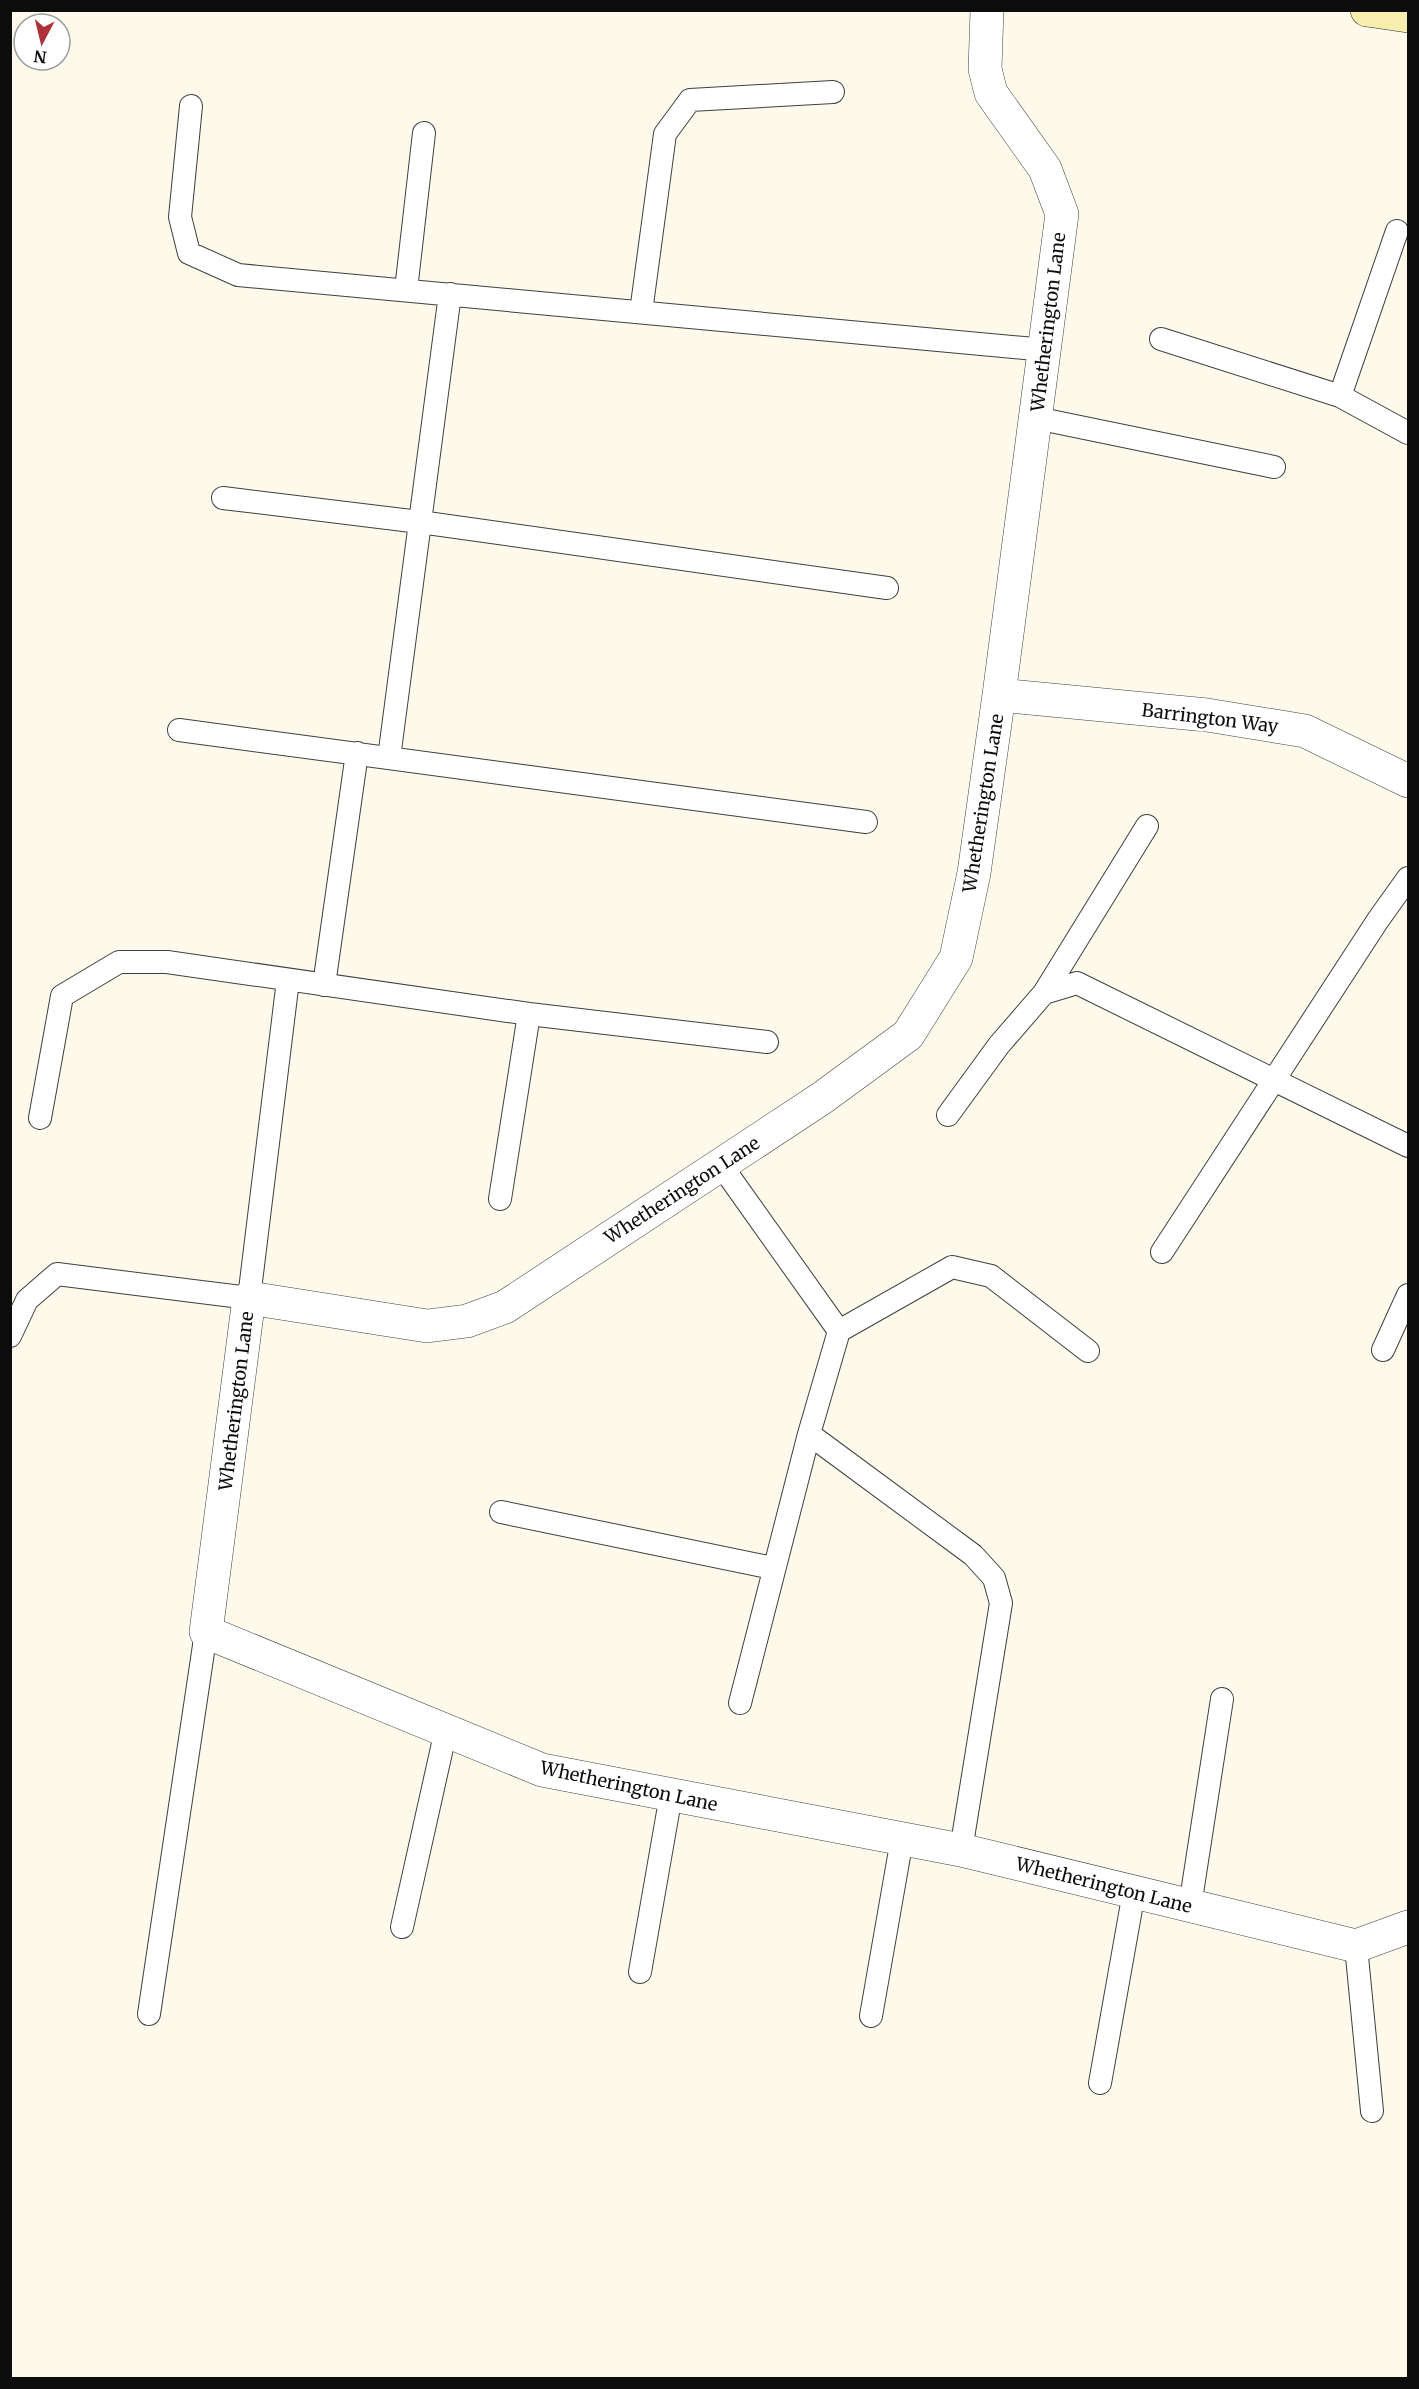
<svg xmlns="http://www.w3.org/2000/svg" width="1419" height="2389" viewBox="0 0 1419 2389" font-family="Merriweather,serif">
<rect width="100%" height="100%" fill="#fdfaec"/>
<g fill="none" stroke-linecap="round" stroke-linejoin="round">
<defs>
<path id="lane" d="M 191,106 L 180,217 L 189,253 L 238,275 L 1045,350
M 1397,231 L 1340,396 L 1408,433
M 406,290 L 424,133
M 641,312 L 665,134 L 690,100 L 833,92
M 1161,339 L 1340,396
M 1036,418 L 1274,467
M 223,498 L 420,522 L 887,588
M 179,730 L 866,822
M 389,758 L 450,294
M 324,985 L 357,753
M 1044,993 L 1147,826
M 948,1115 L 999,1045 L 1044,993 L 1077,983 L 1408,1146
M 40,1118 L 62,996 L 119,962 L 167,962 L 529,1014 L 767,1042
M 721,1165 L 839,1331 L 809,1434 L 973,1555 L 994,1578 L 1001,1603 L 961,1850
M 500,1199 L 529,1014
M 1162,1252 L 1378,920 L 1408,878
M 839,1331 L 952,1267 L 991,1276 L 1088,1351
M 10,1336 L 27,1300 L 57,1274 L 249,1298 L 288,980
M 1383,1350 L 1408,1295
M 501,1512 L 773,1568
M 740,1703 L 809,1434
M 1190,1906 L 1222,1699
M 402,1927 L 446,1730
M 1356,1946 L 1372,2111
M 640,1972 L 671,1795
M 149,2014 L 206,1632
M 871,2016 L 902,1839
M 1100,2083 L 1134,1892"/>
<path id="street" d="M 987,10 L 985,69 L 991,93 L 1045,169 L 1062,214 L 999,695 L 974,873 L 956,958 L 908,1035 L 822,1098 L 505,1307 L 467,1321 L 427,1326 L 249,1298 L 206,1632 L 542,1770 L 961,1850 L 1356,1946 L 1408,1927
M 999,695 L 1207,715 L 1305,731 L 1408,781"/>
<path id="secondary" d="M 1367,10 L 1408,16"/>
</defs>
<use href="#lane" stroke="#3f3f3f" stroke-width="24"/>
<use href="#street" stroke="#3f3f3f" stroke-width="34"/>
<use href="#secondary" stroke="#2e2e2e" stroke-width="34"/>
<use href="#lane" stroke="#fff" stroke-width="22"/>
<use href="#street" stroke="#fff" stroke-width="33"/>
<use href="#secondary" stroke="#f7eead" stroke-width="33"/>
</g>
<g text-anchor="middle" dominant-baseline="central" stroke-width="6" stroke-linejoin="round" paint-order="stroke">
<g font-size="18" fill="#0c0c0c" stroke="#fff">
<text transform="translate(1048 322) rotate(-83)">Whetherington Lane</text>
<text transform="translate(1210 718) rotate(7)">Barrington Way</text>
<text transform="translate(983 803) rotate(-81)">Whetherington Lane</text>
<text transform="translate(682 1190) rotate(-33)">Whetherington Lane</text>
<text transform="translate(236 1401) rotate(-83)">Whetherington Lane</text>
<text transform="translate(629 1786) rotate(12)">Whetherington Lane</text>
<text transform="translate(1104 1885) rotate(14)">Whetherington Lane</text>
</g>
</g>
<rect width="1419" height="2389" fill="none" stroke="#0c0c0c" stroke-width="24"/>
<g transform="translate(42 42) rotate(187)"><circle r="28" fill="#ffffff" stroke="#9e9e9e" stroke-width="1.5"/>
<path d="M0-4.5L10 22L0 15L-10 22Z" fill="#ae3139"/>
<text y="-9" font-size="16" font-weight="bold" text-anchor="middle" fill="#0c0c0c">N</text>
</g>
</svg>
